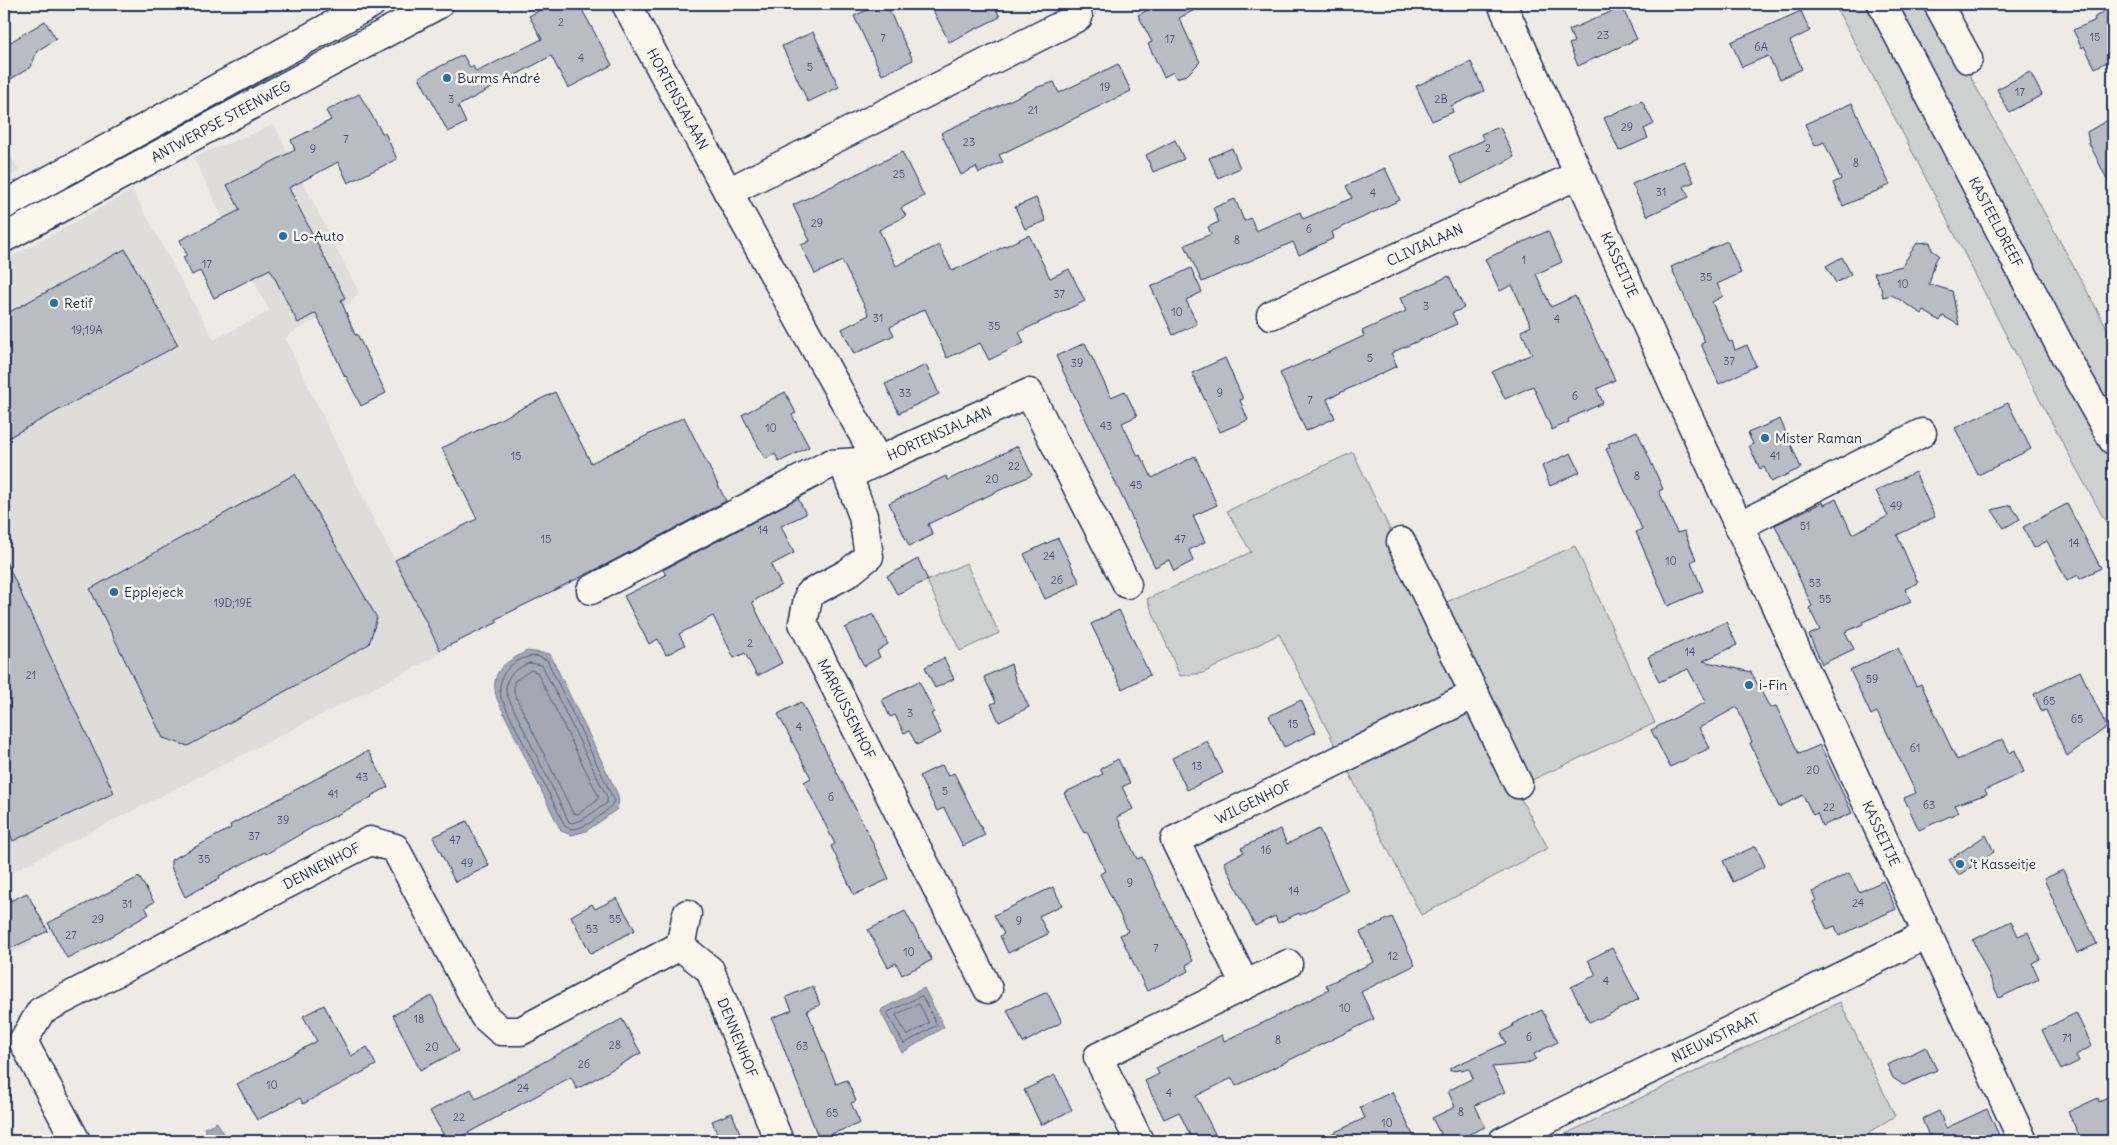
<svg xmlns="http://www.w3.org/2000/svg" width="2117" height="1145" viewBox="0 0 2117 1145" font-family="Delius,sans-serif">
<rect width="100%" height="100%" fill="#eeebe4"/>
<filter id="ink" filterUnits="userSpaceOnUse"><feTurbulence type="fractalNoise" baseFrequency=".02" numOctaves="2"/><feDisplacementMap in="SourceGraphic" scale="10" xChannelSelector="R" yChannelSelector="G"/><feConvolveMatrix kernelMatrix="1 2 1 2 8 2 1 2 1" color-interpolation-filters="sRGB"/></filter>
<g filter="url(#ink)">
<path fill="#deddda" d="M 274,125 L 359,293 L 349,304 L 298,329 L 285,338 L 350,472 L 440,650 L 439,655 L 4,876 L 32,944 L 4,956 L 4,261 L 132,190 L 214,340 L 269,311 L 193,157 Z
M 4,145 L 19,171 L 4,180 Z"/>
<path fill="#cecfcf" stroke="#747f96" d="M 1834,4 L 1931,4 L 2113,339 L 2113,535 C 2015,361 1930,179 1834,4 Z
M 1353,452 L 1428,610 L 1575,546 L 1655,723 L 1515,788 L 1548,848 L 1421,915 L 1279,634 L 1203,673 L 1180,676 L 1147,599 L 1251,552 L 1227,511 Z
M 966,563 L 999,633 L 960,651 L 927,581 Z
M 1840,1002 L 1895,1116 L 1869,1132 L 1874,1141 L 1551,1141 Z"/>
<path fill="#a3a8b4" stroke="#6d7892" d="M 527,651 L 550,654 L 617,793 L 619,801 L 617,809 L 605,818 L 586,831 L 572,835 L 561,831 L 497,699 C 489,671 504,663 527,651 Z
M 924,988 L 944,1027 L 902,1053 L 881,1012 L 882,1009 Z
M 217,1122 L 227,1141 L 211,1141 L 204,1128 Z"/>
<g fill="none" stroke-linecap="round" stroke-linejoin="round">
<path stroke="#515f80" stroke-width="1" d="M 537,656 L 547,660 L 614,800 C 612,810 583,830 572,829 C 569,829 567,827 565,826 L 501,698 C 495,674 514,656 537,656 Z
M 529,663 L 542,665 L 607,797 L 607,803 L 582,820 L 572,823 L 569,822 L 507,695 C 503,677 514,670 529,663 Z
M 531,670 L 537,672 L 599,797 L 594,803 L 578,814 L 573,813 L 514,693 L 514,682 Z
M 922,996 L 937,1025 L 904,1044 L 887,1013 Z
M 919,1004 L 929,1023 L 907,1036 L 896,1015 Z"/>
</g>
<path fill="#b9bcc3" stroke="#1b2f5e" d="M 551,4 L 579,4 L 612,65 L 568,88 L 551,56 L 458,106 L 466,123 L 448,132 L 419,77 L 463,55 L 470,68 L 473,66 L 476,72 L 542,39 L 529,16 Z
M 880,4 L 886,4 L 913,60 L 882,75 L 854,16 Z
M 930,4 L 994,4 L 1000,17 L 949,42 Z
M 1160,4 L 1206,4 L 1179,18 L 1200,62 L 1187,75 L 1176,78 L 1173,72 L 1164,77 L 1148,44 L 1152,42 L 1138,15 Z
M 2113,5 L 2113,59 L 2095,68 L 2084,46 L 2082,48 L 2073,30 L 2094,21 L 2095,17 Z
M 1622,7 L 1637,39 L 1578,66 L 1569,44 L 1574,42 L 1569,30 Z
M 1801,11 L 1810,31 L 1790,41 L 1802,69 L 1780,79 L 1768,56 L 1742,67 L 1731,42 Z
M 45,21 L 56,39 L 37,51 L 31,67 L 4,83 L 4,46 Z
M 813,32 L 839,87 L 808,102 L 782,46 Z
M 1471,62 L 1484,91 L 1451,106 L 1453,112 L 1432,121 L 1416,86 Z
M 1118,64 L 1131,91 L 999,155 L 1003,162 L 979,173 L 976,167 L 961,175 L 941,133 L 1038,87 L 1054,82 L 1059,93 Z
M 2030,72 L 2042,95 L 2009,112 L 1997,89 Z
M 359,94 L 383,134 L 385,133 L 397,159 L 348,183 L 338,162 L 289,188 L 345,298 L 341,300 L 355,335 L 357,334 L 386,393 L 361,406 L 346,376 L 345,377 L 316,313 L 298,323 L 270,269 L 214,298 L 200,271 L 192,275 L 183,257 L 187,255 L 180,240 L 240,210 L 227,185 L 295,150 L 291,140 L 331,120 L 326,111 Z
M 1642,101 L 1654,124 L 1644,129 L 1648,138 L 1619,151 L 1604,118 Z
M 1852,103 L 1890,185 L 1843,206 L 1833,183 L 1841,179 L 1824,142 L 1815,146 L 1805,124 Z
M 2113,117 L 2113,191 L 2089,143 L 2087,132 Z
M 1500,127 L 1514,157 L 1462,184 L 1449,156 L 1484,140 L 1481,134 Z
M 1175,140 L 1184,159 L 1153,172 L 1146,155 Z
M 1232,148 L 1240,168 L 1218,178 L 1209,158 Z
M 902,152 L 924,196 L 901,208 L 906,216 L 879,230 L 896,266 L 939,245 L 952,271 L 1029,235 L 1050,278 L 1069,269 L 1085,301 L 1019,332 L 1024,343 L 989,360 L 980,343 L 947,358 L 925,309 L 890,327 L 894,335 L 854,354 L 842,329 L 869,315 L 842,261 L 815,274 L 801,245 L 810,241 L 793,205 Z
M 1684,161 L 1694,182 L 1684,186 L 1689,197 L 1647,216 L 1632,184 Z
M 1385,168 L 1400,200 L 1332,232 L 1334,238 L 1299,255 L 1293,242 L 1202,282 L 1185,245 L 1211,234 L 1208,227 L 1219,222 L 1213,208 L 1235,199 L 1244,221 L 1251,218 L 1256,231 L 1300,212 L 1303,219 L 1352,198 L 1346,186 Z
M 1036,198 L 1046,221 L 1025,229 L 1015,207 Z
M 1548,231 L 1562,262 L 1536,274 L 1551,307 L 1575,296 L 1615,380 L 1597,389 L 1603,403 L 1568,419 L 1569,422 L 1552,430 L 1533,386 L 1505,399 L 1492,372 L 1532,354 L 1521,331 L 1531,326 L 1512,285 L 1500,291 L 1485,259 Z
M 1727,241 L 1741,273 L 1717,284 L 1723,296 L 1712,302 L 1729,342 L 1732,341 L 1735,350 L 1747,345 L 1756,366 L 1719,384 L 1701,344 L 1705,342 L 1671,267 Z
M 1930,242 L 1932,250 L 1939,255 L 1935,262 L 1929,284 L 1952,291 L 1959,325 L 1943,316 L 1940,321 L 1924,311 L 1922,314 L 1892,295 L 1883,297 L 1881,288 L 1874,273 L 1902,266 L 1917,243 Z
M 125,249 L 178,345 L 4,440 L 4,315 Z
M 1842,257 L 1851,274 L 1836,283 L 1826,266 Z
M 1191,268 L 1202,292 L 1186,300 L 1197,324 L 1173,335 L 1151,287 Z
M 1449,276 L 1464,308 L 1452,313 L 1457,324 L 1391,353 L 1397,366 L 1327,399 L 1335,418 L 1306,431 L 1280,373 L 1309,360 L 1310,361 L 1364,336 L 1362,331 L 1406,311 L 1400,298 Z
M 1085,343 L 1111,397 L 1125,391 L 1137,416 L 1122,423 L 1138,456 L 1140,455 L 1143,462 L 1144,461 L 1152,478 L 1195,456 L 1217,505 L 1193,516 L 1205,542 L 1189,550 L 1193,561 L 1174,571 L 1169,560 L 1155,567 L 1056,356 Z
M 1225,358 L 1243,399 L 1240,400 L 1248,420 L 1220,432 L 1192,373 Z
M 926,365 L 939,394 L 899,413 L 885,384 Z
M 555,392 L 591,463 L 684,417 L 726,501 L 605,565 L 496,619 L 498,622 L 440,650 L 395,560 L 477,519 L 442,448 Z
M 785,392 L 796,413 L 792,415 L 809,447 L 779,462 L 775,454 L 765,459 L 742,415 Z
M 2008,403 L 2031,449 L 1978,475 L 1955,428 Z
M 1780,419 L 1801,468 L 1771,482 L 1764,467 L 1760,469 L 1749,446 L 1753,444 L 1748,433 Z
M 1637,431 L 1663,489 L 1659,491 L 1677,533 L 1684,531 L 1696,559 L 1691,562 L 1703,591 L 1668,606 L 1636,532 L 1642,529 L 1606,449 L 1610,447 L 1608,444 Z
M 1018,446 L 1032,475 L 928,524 L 933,535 L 909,546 L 889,503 L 946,476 L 948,480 Z
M 1571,453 L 1580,472 L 1550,486 L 1542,466 Z
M 1915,472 L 1935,517 L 1897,535 L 1918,583 L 1905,589 L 1911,602 L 1862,622 L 1863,624 L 1845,632 L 1854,649 L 1822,664 L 1809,635 L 1820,630 L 1809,608 L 1812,606 L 1775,525 L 1823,502 L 1824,505 L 1836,499 L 1852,534 L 1888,516 L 1876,491 Z
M 295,474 L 377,618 L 369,644 L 188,746 L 163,738 L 90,589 Z
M 798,498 L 806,514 L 781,526 L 794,553 L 771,565 L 781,585 L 752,602 L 782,663 L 757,676 L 745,653 L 734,658 L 713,616 L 679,634 L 685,645 L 666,655 L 658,639 L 649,644 L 624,596 L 666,575 L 663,570 Z
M 2067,504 L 2101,568 L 2080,579 L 2078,575 L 2067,581 L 2047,541 L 2034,548 L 2023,527 Z
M 2011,505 L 2020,519 L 2004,528 L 1992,510 Z
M 1058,538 L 1080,583 L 1045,599 L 1024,554 Z
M 4,557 L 114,793 L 13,841 L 4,821 Z
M 918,559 L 928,580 L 897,594 L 887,576 Z
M 1119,610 L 1150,675 L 1122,689 L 1091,624 Z
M 873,614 L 888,644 L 877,651 L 880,657 L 864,666 L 845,628 Z
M 1726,622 L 1737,645 L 1703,661 L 1751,672 L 1770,708 L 1776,706 L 1799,754 L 1820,745 L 1852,813 L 1822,826 L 1817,813 L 1813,815 L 1803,795 L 1779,807 L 1750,743 L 1752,742 L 1737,707 L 1699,728 L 1710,748 L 1670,767 L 1651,730 L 1706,702 L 1688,669 L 1659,682 L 1648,657 Z
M 1898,648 L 1916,686 L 1921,684 L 1957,760 L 2003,739 L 2010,753 L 2015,750 L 2024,772 L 1985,790 L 1987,794 L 1955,805 L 1959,812 L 1919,830 L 1904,798 L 1916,793 L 1877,712 L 1871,715 L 1850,670 Z
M 944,658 L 954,679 L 935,688 L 925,667 Z
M 1011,664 L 1015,679 L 1029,707 L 999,722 L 991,704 L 996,702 L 984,677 Z
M 2080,671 L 2107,727 L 2067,756 L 2046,710 L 2042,712 L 2034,694 Z
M 919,681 L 934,712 L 931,714 L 941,733 L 917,745 L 909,731 L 904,733 L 895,715 L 890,717 L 882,700 Z
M 1301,700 L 1316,732 L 1284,747 L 1269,716 Z
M 801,702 L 871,839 L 889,879 L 854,895 L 831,846 L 835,844 L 804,782 L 811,778 L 778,714 Z
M 1207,741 L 1223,773 L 1187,790 L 1172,758 Z
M 368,751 L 388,787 L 371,796 L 372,797 L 311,828 L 266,854 L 265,852 L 219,876 L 220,878 L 185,897 L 171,867 L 171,860 L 231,828 L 230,825 Z
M 1118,759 L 1130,783 L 1122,787 L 1133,809 L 1117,817 L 1137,859 L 1142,857 L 1193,961 L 1186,965 L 1189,971 L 1147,991 L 1120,935 L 1128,931 L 1100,874 L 1105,871 L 1087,832 L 1084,833 L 1064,793 L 1103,774 L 1100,769 Z
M 942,765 L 948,776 L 954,773 L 985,835 L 963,846 L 944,808 L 937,811 L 919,776 Z
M 467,821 L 489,866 L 455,882 L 433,837 Z
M 1280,829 L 1287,844 L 1319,829 L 1348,891 L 1300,915 L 1299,913 L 1278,923 L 1275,916 L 1255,926 L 1224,862 L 1244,852 L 1241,848 Z
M 1986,835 L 1994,852 L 1959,875 L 1949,860 Z
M 1756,846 L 1765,866 L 1733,882 L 1723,861 Z
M 2063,870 L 2097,944 L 2077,953 L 2044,879 Z
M 1849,873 L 1859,892 L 1883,881 L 1896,909 L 1839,936 L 1835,926 L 1827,929 L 1813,902 L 1816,900 L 1812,892 Z
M 139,877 L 154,902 L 145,907 L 149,914 L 103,941 L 67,958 L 48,923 Z
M 1053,887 L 1062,905 L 1039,916 L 1048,934 L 1008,953 L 1000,936 L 1004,934 L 994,915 Z
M 27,893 L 48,931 L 9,949 L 4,937 L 4,904 Z
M 617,898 L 635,930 L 591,954 L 571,916 L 592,904 L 595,909 Z
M 905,911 L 932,960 L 902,975 L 896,963 L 888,967 L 868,930 Z
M 1392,917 L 1415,965 L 1361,992 L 1374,1019 L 1236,1086 L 1232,1078 L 1196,1096 L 1215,1134 L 1200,1141 L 1193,1141 L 1179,1112 L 1164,1119 L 1145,1081 L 1159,1074 L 1156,1068 L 1222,1035 L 1224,1041 L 1273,1018 L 1329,990 L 1326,985 L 1374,962 L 1360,932 Z
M 2011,921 L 2018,936 L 2028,932 L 2040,959 L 2032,963 L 2039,979 L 1999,998 L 1973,940 Z
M 1612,948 L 1639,999 L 1606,1016 L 1589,1022 L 1571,987 L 1596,975 L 1588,960 Z
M 813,986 L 820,1005 L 807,1010 L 836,1084 L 847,1080 L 856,1101 L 851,1103 L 860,1123 L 819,1139 L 772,1018 L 792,1010 L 786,997 Z
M 1047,992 L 1062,1022 L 1023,1043 L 1007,1010 Z
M 432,996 L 458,1051 L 420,1070 L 393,1015 Z
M 324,1005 L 351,1056 L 367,1047 L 376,1065 L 303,1104 L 300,1098 L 257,1120 L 237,1084 L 317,1041 L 303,1016 Z
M 1542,1010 L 1558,1042 L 1534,1054 L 1536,1059 L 1526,1064 L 1492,1067 L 1505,1092 L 1475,1105 L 1485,1127 L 1454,1141 L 1444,1141 L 1432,1118 L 1455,1107 L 1448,1091 L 1473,1078 L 1469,1069 L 1450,1071 L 1450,1068 L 1506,1043 L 1501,1033 L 1513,1026 L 1512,1024 Z
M 2076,1013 L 2092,1046 L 2076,1055 L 2079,1061 L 2061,1070 L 2042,1030 Z
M 622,1019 L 641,1053 L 577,1089 L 571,1077 L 453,1141 L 447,1141 L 430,1111 L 471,1089 L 476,1099 Z
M 1926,1047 L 1937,1070 L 1904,1085 L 1893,1078 L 1887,1065 Z
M 1055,1075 L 1072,1110 L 1041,1125 L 1024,1090 Z
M 1392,1092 L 1416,1141 L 1316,1141 L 1365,1118 L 1360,1107 Z
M 2113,1096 L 2113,1133 L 2096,1141 L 2082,1141 L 2068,1112 L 2098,1098 L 2099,1102 Z
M 1987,1109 L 1999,1135 L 1986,1141 L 1917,1141 L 1929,1136 L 1922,1119 L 1939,1111 L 1946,1128 Z
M 732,1113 L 743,1141 L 720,1141 L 712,1121 Z"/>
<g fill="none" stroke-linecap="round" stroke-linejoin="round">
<defs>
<g id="minor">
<path id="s1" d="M 626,4 L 728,192 L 878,461 L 1029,393 L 1127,584"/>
<path id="s2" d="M 1502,4 L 1677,392 L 2023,1141"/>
<path id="s3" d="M 1882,4 L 2068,361 L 2113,440"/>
<path d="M 1938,4 L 1968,59"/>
<path d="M 728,192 L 1078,17"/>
<path id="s4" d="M 1271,315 L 1578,175"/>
<path id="s5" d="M 878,461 L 848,476 L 863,516 L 869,556 L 848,573 L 809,594 L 803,623 L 988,989"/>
<path d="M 1739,526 L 1922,433"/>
<path d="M 1401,542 L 1518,784"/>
<path d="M 591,590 L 830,464 L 872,461"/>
<path d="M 680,946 L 687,914"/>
<path id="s6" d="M 1245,985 L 1175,840 L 1475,694"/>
<path id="s7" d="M 76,1141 L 23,1041 L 41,1011 L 370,841 L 395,848 L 484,1016 L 501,1031 L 521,1031 L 680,946 L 710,970 L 779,1141"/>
<path d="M 1139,1141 L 1098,1057 L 1288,964"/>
<path id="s8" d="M 1503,1141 L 1928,934"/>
</g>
<g id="major">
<path d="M 4,205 L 371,4"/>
<path id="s9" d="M 4,238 L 439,4"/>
</g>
</defs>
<use href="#minor" stroke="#1b2f5e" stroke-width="31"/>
<use href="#major" stroke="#1b2f5e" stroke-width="31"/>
<use href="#minor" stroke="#fbf7ec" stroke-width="28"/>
<use href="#major" stroke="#fbf7ec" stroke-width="28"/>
</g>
</g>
<g fill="#1f6fb2" stroke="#fbf7ec" stroke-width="2">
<circle cx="447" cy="78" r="5"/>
<circle cx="283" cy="236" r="5"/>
<circle cx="54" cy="303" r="5"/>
<circle cx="1765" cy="438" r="5"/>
<circle cx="114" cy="592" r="5"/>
<circle cx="1749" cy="685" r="5"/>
<circle cx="1960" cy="864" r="5"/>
</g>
<g text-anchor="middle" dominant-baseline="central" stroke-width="5" stroke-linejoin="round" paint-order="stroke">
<g font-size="11" fill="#425277">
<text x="561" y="22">2</text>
<text x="1603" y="35">23</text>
<text x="2095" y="37">15</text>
<text x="883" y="38">7</text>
<text x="1170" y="39">17</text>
<text x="1761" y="47">6A</text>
<text x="581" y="58">4</text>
<text x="810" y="67">5</text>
<text x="1105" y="87">19</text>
<text x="2020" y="92">17</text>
<text x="451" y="99">3</text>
<text x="1441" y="99">2B</text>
<text x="1033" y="110">21</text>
<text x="1627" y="127">29</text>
<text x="346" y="139">7</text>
<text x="969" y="142">23</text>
<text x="1488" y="148">2</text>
<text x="313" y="149">9</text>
<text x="1856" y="163">8</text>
<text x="899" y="174">25</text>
<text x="1661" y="192">31</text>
<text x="1373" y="193">4</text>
<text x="817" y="223">29</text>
<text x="1309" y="229">6</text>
<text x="1237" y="240">8</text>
<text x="1524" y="260">1</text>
<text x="207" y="264">17</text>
<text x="1706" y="277">35</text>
<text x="1903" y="284">10</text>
<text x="1059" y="294">37</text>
<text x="1426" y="306">3</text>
<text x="1177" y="312">10</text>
<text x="878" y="318">31</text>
<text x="1557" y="319">4</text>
<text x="994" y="326">35</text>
<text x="87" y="330">19;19A</text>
<text x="1370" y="358">5</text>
<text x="1729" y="361">37</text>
<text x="1077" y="363">39</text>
<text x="905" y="393">33</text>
<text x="1220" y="393">9</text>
<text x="1575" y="396">6</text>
<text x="1310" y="400">7</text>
<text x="1106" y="426">43</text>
<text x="771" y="428">10</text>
<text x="516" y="456">15</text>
<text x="1775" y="456">41</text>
<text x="1014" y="466">22</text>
<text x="1637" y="476">8</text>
<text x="992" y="479">20</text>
<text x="1136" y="485">45</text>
<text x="1896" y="506">49</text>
<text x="1805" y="526">51</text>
<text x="763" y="530">14</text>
<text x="546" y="539">15</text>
<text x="1180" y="539">47</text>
<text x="2074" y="543">14</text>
<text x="1049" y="556">24</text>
<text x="1671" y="561">10</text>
<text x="1057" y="580">26</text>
<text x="1815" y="583">53</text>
<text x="1825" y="599">55</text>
<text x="233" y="603">19D;19E</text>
<text x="750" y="643">2</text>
<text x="1690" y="652">14</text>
<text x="31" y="675">21</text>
<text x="1872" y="679">59</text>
<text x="2049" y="701">65</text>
<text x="910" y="713">3</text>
<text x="2077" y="719">65</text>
<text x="1293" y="724">15</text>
<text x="799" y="727">4</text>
<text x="1915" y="748">61</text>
<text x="1197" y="766">13</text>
<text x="1813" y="770">20</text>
<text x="362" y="777">43</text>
<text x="945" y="791">5</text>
<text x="333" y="794">41</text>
<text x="831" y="797">6</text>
<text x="1929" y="805">63</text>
<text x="1829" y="807">22</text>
<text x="283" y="820">39</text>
<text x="254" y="836">37</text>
<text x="455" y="840">47</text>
<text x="1266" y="850">16</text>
<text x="204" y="859">35</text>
<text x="467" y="863">49</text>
<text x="1130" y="883">9</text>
<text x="1294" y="891">14</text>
<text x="1858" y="903">24</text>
<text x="127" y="904">31</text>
<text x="98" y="919">29</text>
<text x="615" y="919">55</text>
<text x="1019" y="921">9</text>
<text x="592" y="929">53</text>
<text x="71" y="935">27</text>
<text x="1156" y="948">7</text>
<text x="909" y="952">10</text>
<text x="1393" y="956">12</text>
<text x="1606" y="981">4</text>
<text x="1345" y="1008">10</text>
<text x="419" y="1019">18</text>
<text x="1529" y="1037">6</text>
<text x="2067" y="1038">71</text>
<text x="1278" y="1040">8</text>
<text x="615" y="1045">28</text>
<text x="802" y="1046">63</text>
<text x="432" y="1047">20</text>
<text x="584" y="1064">26</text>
<text x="272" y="1085">10</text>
<text x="523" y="1088">24</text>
<text x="1169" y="1093">4</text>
<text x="1461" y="1112">8</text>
<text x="832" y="1113">65</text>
<text x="459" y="1117">22</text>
<text x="1387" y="1123">10</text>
</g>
<g font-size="14" fill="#1b2f5e" stroke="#fbf7ec" text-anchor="start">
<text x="457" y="78">Burms André</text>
<text x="293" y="236">Lo-Auto</text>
<text x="64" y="303">Retif</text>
<text x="1775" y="438">Mister Raman</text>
<text x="124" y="592">Epplejeck</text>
<text x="1759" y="685">i-Fin</text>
<text x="1970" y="864">'t Kasseitje</text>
</g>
<g font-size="14" fill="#1b2f5e" stroke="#fbf7ec">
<text stroke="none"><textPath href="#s1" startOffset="108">HORTENSIALAAN</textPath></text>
<text stroke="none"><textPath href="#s9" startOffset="246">ANTWERPSE STEENWEG</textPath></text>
<text stroke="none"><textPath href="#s3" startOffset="246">KASTEELDREEF</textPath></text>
<text stroke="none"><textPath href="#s4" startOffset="169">CLIVIALAAN</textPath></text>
<text stroke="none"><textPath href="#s2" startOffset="286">KASSEITJE</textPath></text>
<text stroke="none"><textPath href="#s1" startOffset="589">HORTENSIALAAN</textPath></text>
<text stroke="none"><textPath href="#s5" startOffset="314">MARKUSSENHOF</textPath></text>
<text stroke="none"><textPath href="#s6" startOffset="248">WILGENHOF</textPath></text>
<text stroke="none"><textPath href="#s2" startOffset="912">KASSEITJE</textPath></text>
<text stroke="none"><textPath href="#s7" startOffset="464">DENNENHOF</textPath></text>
<text stroke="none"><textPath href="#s7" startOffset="1069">DENNENHOF</textPath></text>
<text stroke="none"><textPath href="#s8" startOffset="236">NIEUWSTRAAT</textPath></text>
</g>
</g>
<rect width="2117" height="1145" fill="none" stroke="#fbf7ec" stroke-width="20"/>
<rect x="10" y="10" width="2097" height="1125" fill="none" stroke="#1b2f5e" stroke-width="2" filter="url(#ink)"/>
</svg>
